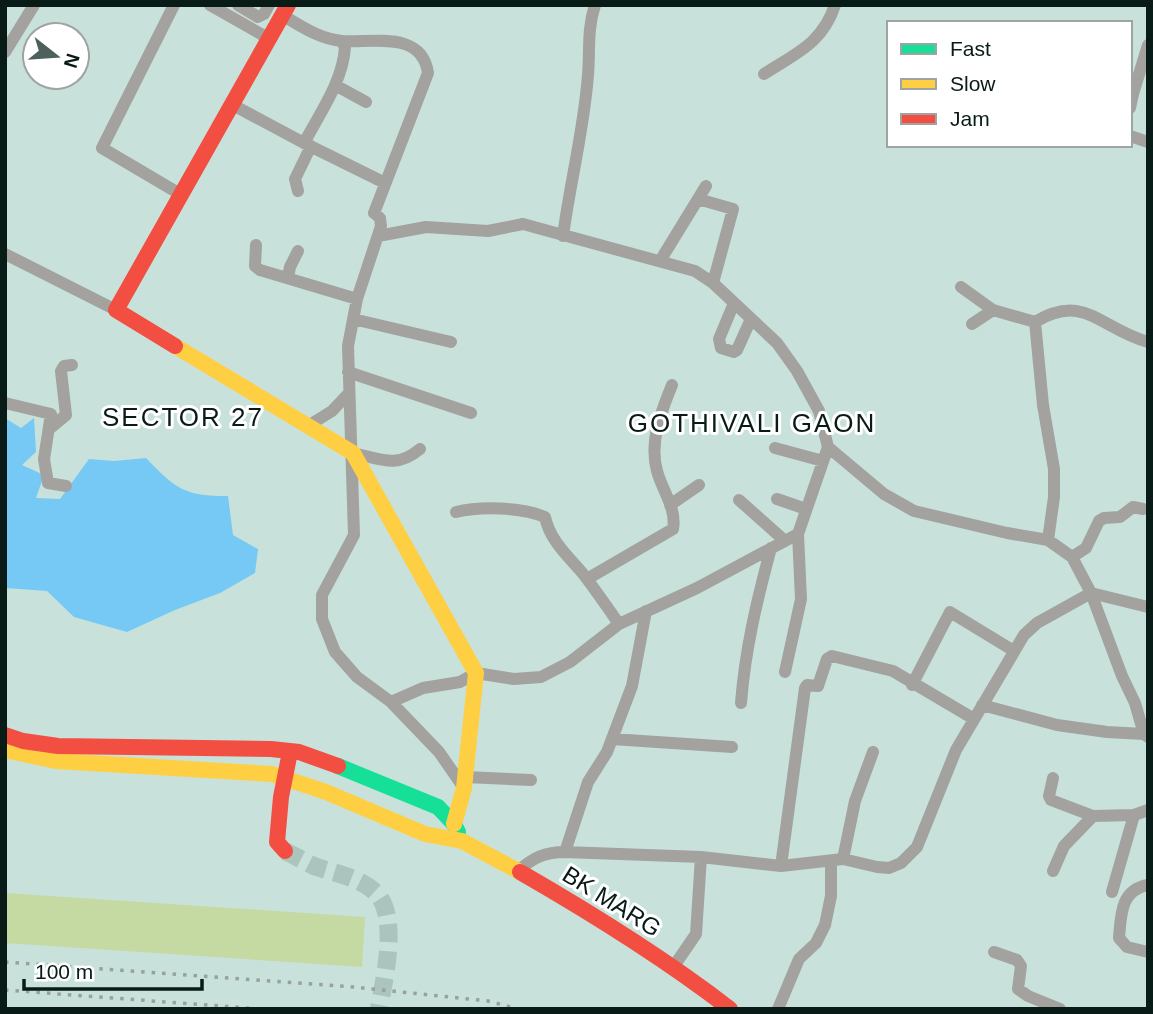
<svg xmlns="http://www.w3.org/2000/svg" width="1153" height="1014" viewBox="0 0 1153 1014" font-family="Arial,sans-serif">
<rect width="100%" height="100%" fill="#c8e2db"/>
<path fill="#c4daa2" d="M 5,893 L 365,917 L 362,967 L 5,943 Z"/>
<path fill="#75c9f4" d="M 5,418 L 21,428 L 34,418 L 36,452 L 22,465 L 44,475 L 36,498 L 60,499 L 89,459 L 114,461 L 146,458 C 176,489 184,496 228,496 L 233,535 L 258,549 L 255,573 L 220,593 L 175,610 L 127,632 L 74,617 L 47,591 L 5,588 Z"/>
<g fill="none" stroke-linecap="round" stroke-linejoin="round">
<path stroke="#abc4be" stroke-width="18" stroke-dasharray="18 9" stroke-linecap="butt" d="M 285,851 C 295,856 304,861 314,866 C 333,873 359,877 375,892 C 400,915 384,979 379,1009"/>
<path stroke="#a3a29f" stroke-width="12" d="M 174,5 L 102,148 L 180,194
M 210,5 L 268,38
M 238,5 L 258,17 L 264,14 L 269,5
M 282,15 C 301,26 319,39 342,41 C 372,43 422,30 428,73 L 374,213 L 380,218 L 381,226 L 357,299 L 348,346 L 354,535 L 322,595 L 322,619 L 335,652 L 357,677 L 391,702 L 439,752 L 464,788
M 5,52 L 34,5
M 764,74 C 796,53 822,44 835,5
M 335,85 L 366,102
M 1130,93 L 1133,94 L 1130,108
M 1133,94 L 1148,45
M 231,104 L 304,143 C 320,113 343,81 345,47 L 341,41
M 1130,136 L 1148,142
M 304,143 L 385,183
M 298,191 L 295,179 L 311,146
M 698,199 L 706,186
M 378,236 L 426,227 L 488,231 L 523,224 L 695,271 L 713,283 L 777,343 L 797,371 L 819,411 L 828,447 L 798,534 L 697,588 L 619,624 L 570,662 L 541,677 L 514,679 L 476,673 L 460,682 L 423,688 L 391,702
M 563,236 C 570,183 584,129 588,75 C 590,51 587,29 595,5
M 256,245 L 255,266 L 260,270 L 357,299
M 5,254 L 116,310
M 660,261 L 698,199 L 733,209 L 713,283
M 288,277 L 290,267 L 298,251
M 961,287 L 993,310 L 1035,322 C 1085,292 1100,329 1148,342
M 734,303 L 719,339 L 721,348 L 734,352 L 737,350 L 751,319
M 353,319 L 451,342
M 1035,322 L 1043,405 L 1054,469 L 1054,497 L 1048,540
M 972,324 L 993,310
M 348,372 L 471,413
M 5,403 L 51,414 L 44,459 L 48,483 L 66,486
M 308,426 L 332,411 L 349,393
M 49,429 L 66,415 L 61,371 L 64,366 L 72,365
M 828,447 L 884,494 L 914,511 L 1007,533 L 1048,540 L 1072,557 L 1091,593 L 1122,676 L 1135,703 L 1144,734
M 775,448 L 823,461
M 353,453 C 381,459 396,469 420,449
M 777,499 L 806,509
M 739,500 L 785,541
M 670,505 L 699,485
M 456,512 C 480,506 521,507 545,517 C 550,541 569,557 584,575 C 596,591 608,608 619,624
M 1072,557 L 1086,548 L 1099,521 L 1104,518 L 1120,517 L 1133,507 L 1143,509
M 587,579 L 673,529 C 677,509 662,490 657,471 C 649,442 661,412 672,385
M 785,672 L 801,599 L 798,534
M 912,685 L 950,612 L 1014,651
M 741,703 C 745,650 757,600 771,548
M 982,705 L 1057,725 L 1107,732 L 1144,734 L 1148,737
M 612,739 L 732,747
M 465,777 L 531,780
M 1053,778 L 1049,796 L 1051,800 L 1093,816
M 565,852 L 588,782 L 607,752 L 632,686 L 646,611
M 843,859 L 855,801 L 873,752
M 781,866 L 805,688 L 807,685 L 818,686 L 827,659 L 832,656 L 893,671 L 974,719
M 518,871 C 534,857 545,852 565,852 L 701,857 L 781,866 L 843,859 L 877,867 L 889,868 L 901,863 L 917,847 L 956,750 L 1024,635 L 1037,623 L 1091,593 L 1148,607
M 1053,871 L 1064,846 L 1093,816 L 1134,815 L 1148,810
M 1148,885 C 1120,890 1121,916 1119,938 L 1127,947 L 1148,952
M 1112,892 L 1134,815
M 994,952 L 1017,960 L 1021,966 L 1018,989 L 1028,996 L 1060,1009
M 674,966 L 696,934 L 701,857
M 778,1009 L 799,959 L 816,943 L 825,925 L 831,896 L 831,862"/>
<path stroke="#16e098" stroke-width="16" d="M 338,766 L 438,807 L 454,824 L 458,832"/>
<path stroke="#ffcf43" stroke-width="16" d="M 175,346 L 353,453 L 476,673 L 464,788 L 454,824
M 5,750 L 56,761 L 272,774 L 326,792 L 425,834 L 462,841 L 520,872"/>
<path stroke="#f24e42" stroke-width="16" d="M 175,346 L 116,310 L 288,5
M 5,735 L 23,741 L 58,746 L 271,749 L 299,752 L 338,766
M 285,851 L 277,842 L 281,797 L 290,752
M 520,872 C 593,914 664,958 730,1009"/>
<path stroke="#98a19e" stroke-width="3.5" stroke-dasharray="3.5 7" stroke-linecap="butt" d="M 5,962 L 353,987 L 488,1001 L 518,1009
M 5,990 L 261,1009"/>
</g>
<g text-anchor="middle" dominant-baseline="central" stroke-width="6" stroke-linejoin="round" paint-order="stroke">
<g font-size="24" fill="#091b17" stroke="#fff">
<text transform="translate(612 901) rotate(32)">BK MARG</text>
</g>
<g font-size="26" letter-spacing="2" fill="#091b17" stroke="#fff">
<text x="183" y="417">SECTOR 27</text>
<text x="752" y="423">GOTHIVALI GAON</text>
</g>
</g>
<rect width="1153" height="1014" fill="none" stroke="#091b17" stroke-width="14"/>
<rect x="887" y="21" width="245" height="126" fill="#ffffff" stroke="#9da4a2" stroke-width="2"/>
<rect x="901" y="44" width="35" height="10" fill="#16e098" stroke="#9da4a2" stroke-width="2"/>
<text x="950" y="56" font-size="21" fill="#091b17">Fast</text>
<rect x="901" y="79" width="35" height="10" fill="#ffcf43" stroke="#9da4a2" stroke-width="2"/>
<text x="950" y="91" font-size="21" fill="#091b17">Slow</text>
<rect x="901" y="114" width="35" height="10" fill="#f24e42" stroke="#9da4a2" stroke-width="2"/>
<text x="950" y="126" font-size="21" fill="#091b17">Jam</text>
<g transform="translate(56 56) rotate(107)"><circle r="33" fill="#ffffff" stroke="#9da4a2" stroke-width="2"/>
<path d="M0-5L12 26L0 18L-12 26Z" fill="#4c615c"/>
<text y="-10" font-size="19" font-weight="bold" text-anchor="middle" fill="#091b17">N</text>
</g>
<path d="M24 979v10h178v-10" fill="none" stroke="#091b17" stroke-width="3.5"/>
<text x="35" y="979" font-size="21" fill="#091b17" stroke="#ffffff" stroke-width="5" paint-order="stroke">100 m</text>
</svg>
